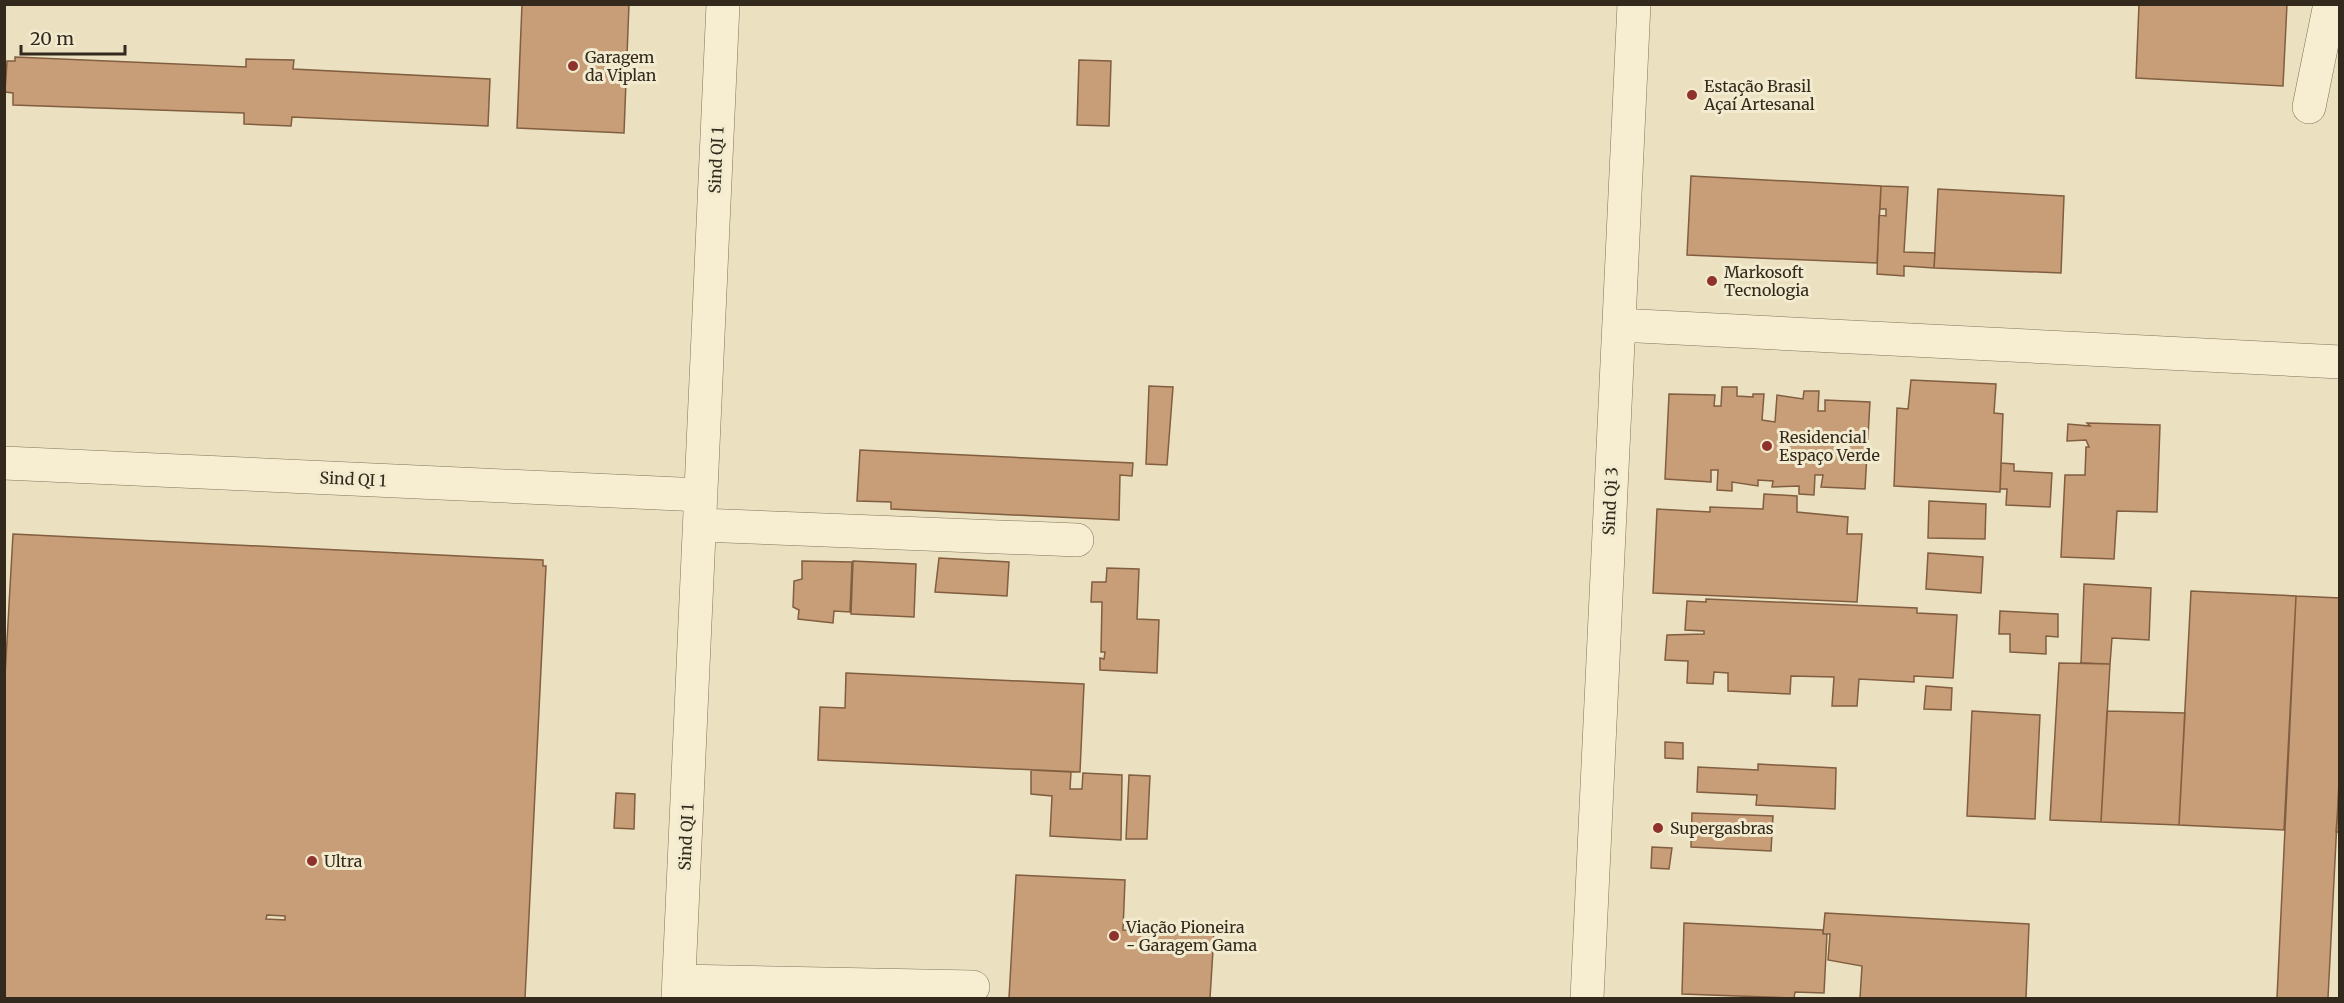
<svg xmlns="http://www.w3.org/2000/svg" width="2344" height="1003" viewBox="0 0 2344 1003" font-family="Merriweather,serif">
<rect width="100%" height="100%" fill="#ebe1c0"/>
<path fill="#c79e77" stroke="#815e40" stroke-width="1.5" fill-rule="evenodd" d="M 522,4 L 629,4 L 624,133 L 517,128 Z
M 2139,4 L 2287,4 L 2283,86 L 2136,78 Z
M 15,57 L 246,67 L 246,59 L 294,60 L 293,69 L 490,79 L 488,126 L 292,117 L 291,126 L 244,124 L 244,113 L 13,105 L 13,93 L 5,92 L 7,61 L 15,61 Z
M 1079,60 L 1111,61 L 1109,126 L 1077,125 Z
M 1691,176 L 1881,186 L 1877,263 L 1687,255 Z
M 1881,186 L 1908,187 L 1904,252 L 1935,253 L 1934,268 L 1904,266 L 1904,276 L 1877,274 L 1879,215 L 1886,216 L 1886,209 L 1880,209 Z
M 1938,189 L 2064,196 L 2061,273 L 1934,268 Z
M 1911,380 L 1996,384 L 1994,413 L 2003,414 L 2000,492 L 1894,486 L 1897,408 L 1908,409 Z
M 1149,386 L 1173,387 L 1167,465 L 1146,464 Z
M 1722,387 L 1737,387 L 1737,396 L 1753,397 L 1753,394 L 1764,394 L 1762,420 L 1775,422 L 1777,395 L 1803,399 L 1804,391 L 1819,391 L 1818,411 L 1825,411 L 1825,400 L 1870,402 L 1865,489 L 1821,487 L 1823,475 L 1815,475 L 1814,495 L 1799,494 L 1799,486 L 1772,487 L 1773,481 L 1758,480 L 1758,486 L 1732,482 L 1732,491 L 1717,490 L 1718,470 L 1711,470 L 1711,482 L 1665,479 L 1669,394 L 1715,395 L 1714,406 L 1721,406 Z
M 2087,423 L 2160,425 L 2157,512 L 2117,511 L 2114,559 L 2061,557 L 2065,475 L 2085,475 L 2086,447 L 2089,447 L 2086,440 L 2067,441 L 2068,424 L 2090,426 Z
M 860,450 L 1133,463 L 1132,476 L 1120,475 L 1119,520 L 891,509 L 891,502 L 857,501 Z
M 2001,463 L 2014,464 L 2014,471 L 2052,473 L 2050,507 L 2006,505 L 2007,489 L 2000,489 Z
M 1764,494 L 1797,496 L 1797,512 L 1848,517 L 1847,534 L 1862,534 L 1857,602 L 1653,593 L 1657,509 L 1710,512 L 1710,507 L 1763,509 Z
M 1929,501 L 1986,504 L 1985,539 L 1928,538 Z
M 13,534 L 543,560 L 543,566 L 546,566 L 525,998 L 4,998 L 4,694 ZM 267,915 L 285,916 L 285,920 L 266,919 Z
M 1928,553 L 1983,557 L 1981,593 L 1926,589 Z
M 939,558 L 1009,562 L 1007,596 L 935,592 Z
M 802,561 L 852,562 L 850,612 L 834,611 L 833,623 L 798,619 L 799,610 L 793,607 L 794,581 L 802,579 Z
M 853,561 L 916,564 L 914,617 L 851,614 Z
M 1107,568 L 1139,569 L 1137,619 L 1159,620 L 1157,673 L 1100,670 L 1100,658 L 1104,659 L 1105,652 L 1101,652 L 1102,602 L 1091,602 L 1092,582 L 1106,582 Z
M 2084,584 L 2151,588 L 2149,640 L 2112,638 L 2110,664 L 2081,663 Z
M 2191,591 L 2296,596 L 2284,830 L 2179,825 Z
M 2296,596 L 2340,598 L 2340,762 L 2328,998 L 2277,998 Z
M 1706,599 L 1917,608 L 1917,613 L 1957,615 L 1953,678 L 1914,676 L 1914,682 L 1859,679 L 1857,706 L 1832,706 L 1834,677 L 1791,676 L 1790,694 L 1728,691 L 1728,673 L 1714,672 L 1713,684 L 1687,683 L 1688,661 L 1665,660 L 1667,635 L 1704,634 L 1704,631 L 1685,630 L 1687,601 L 1706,602 Z
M 2000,611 L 2058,614 L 2058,637 L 2046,636 L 2046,654 L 2010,652 L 2010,634 L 1999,634 Z
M 2059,663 L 2110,664 L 2101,822 L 2050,820 Z
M 846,673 L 1084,684 L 1080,772 L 818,760 L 820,707 L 845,708 Z
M 1926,686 L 1952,688 L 1951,710 L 1924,709 Z
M 1972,711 L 2040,715 L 2035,819 L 1967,816 Z
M 2107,711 L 2185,713 L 2179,825 L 2101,822 Z
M 1665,742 L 1683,743 L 1683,759 L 1665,758 Z
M 1758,764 L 1836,768 L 1835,809 L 1756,805 L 1757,795 L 1697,792 L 1698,767 L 1758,770 Z
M 1031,770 L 1071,772 L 1070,789 L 1082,789 L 1083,773 L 1122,775 L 1121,840 L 1050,836 L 1052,796 L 1031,794 Z
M 1129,775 L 1150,776 L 1147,839 L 1126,839 Z
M 616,793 L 635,794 L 634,829 L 614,828 Z
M 2338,805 L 2340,805 L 2340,832 L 2336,832 Z
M 1692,813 L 1773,816 L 1771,851 L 1691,847 Z
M 1652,847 L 1672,848 L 1669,869 L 1651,868 Z
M 1016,875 L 1125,880 L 1123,930 L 1214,934 L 1210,998 L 1009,998 Z
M 1825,913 L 2029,924 L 2026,998 L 1860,998 L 1862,966 L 1828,960 L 1830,934 L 1823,934 Z
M 1684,923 L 1823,930 L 1823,934 L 1827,934 L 1824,993 L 1795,992 L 1794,998 L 1682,994 Z"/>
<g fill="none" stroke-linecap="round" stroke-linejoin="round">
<defs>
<path id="minor" d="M 2309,107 L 2330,4
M 1619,325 L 2340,362
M 4,463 L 701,495
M 700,525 L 1077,540
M 679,981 L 973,987
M 678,998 L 723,4
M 1587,998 L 1634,4"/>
</defs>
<use href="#minor" stroke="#837259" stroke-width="34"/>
<use href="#minor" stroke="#f7eed2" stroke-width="33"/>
</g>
<g fill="#8f322c" stroke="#f3ebcf" stroke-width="2">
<circle cx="573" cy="66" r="6"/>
<circle cx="1692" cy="95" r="6"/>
<circle cx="1712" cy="281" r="6"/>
<circle cx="1767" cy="446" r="6"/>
<circle cx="1658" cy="828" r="6"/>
<circle cx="312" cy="861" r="6"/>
<circle cx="1114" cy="936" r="6"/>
</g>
<g text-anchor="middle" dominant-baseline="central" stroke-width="6" stroke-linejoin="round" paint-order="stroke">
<g font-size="16" fill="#33291c" stroke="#f3ebcf" text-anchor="start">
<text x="585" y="57">Garagem<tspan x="585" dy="18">da Viplan</tspan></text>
<text x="1704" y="86">Estação Brasil<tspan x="1704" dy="18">Açaí Artesanal</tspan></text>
<text x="1724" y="272">Markosoft<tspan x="1724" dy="18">Tecnologia</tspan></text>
<text x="1779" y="437">Residencial<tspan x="1779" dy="18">Espaço Verde</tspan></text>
<text x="1670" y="828">Supergasbras</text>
<text x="324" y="861">Ultra</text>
<text x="1126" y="927">Viação Pioneira<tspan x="1126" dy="18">- Garagem Gama</tspan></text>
</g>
<g font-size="16" fill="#33291c" stroke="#f3ebcf">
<text transform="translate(716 160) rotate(-87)">Sind QI 1</text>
<text transform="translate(353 479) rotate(3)">Sind QI 1</text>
<text transform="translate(1610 501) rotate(-87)">Sind Qi 3</text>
<text transform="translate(686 837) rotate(-87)">Sind QI 1</text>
</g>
</g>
<rect width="2344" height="1003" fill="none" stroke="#33291c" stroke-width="12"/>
<path d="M21 45v9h104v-9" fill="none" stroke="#33291c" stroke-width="3"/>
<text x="30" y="45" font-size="18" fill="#33291c" stroke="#f3ebcf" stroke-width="4.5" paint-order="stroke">20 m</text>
</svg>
